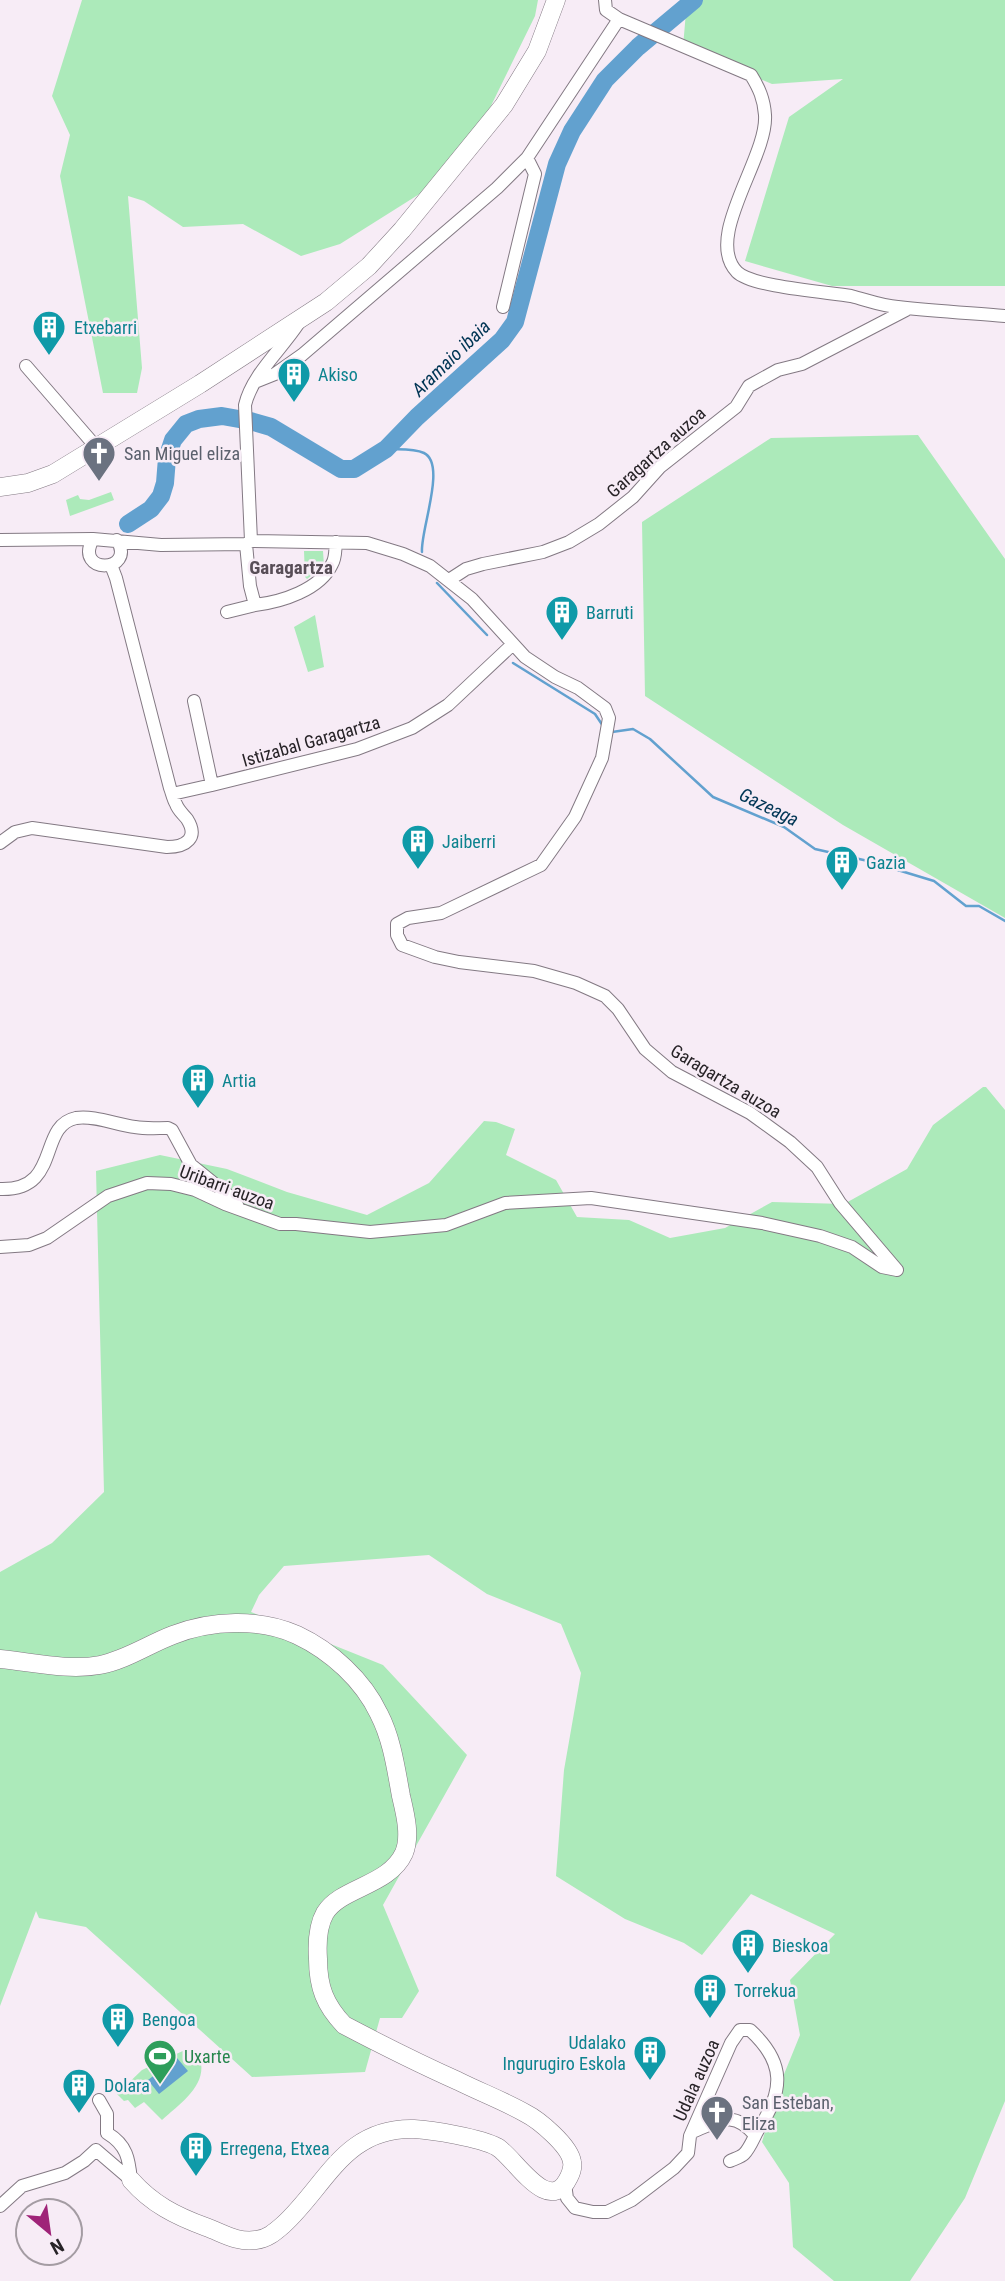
<svg xmlns="http://www.w3.org/2000/svg" width="1005" height="2281" viewBox="0 0 1005 2281" font-family="'Roboto Condensed',sans-serif">
<rect width="100%" height="100%" fill="#f7ecf6"/>
<path fill="#aceaba" d="M 82,0 L 538,0 L 535,16 L 486,116 L 429,188 L 340,244 L 301,256 L 243,224 L 183,227 L 144,201 L 128,196 L 142,368 L 137,393 L 103,393 L 60,176 L 70,135 L 52,96 Z
M 687,0 L 1005,0 L 1005,286 L 832,286 L 745,261 L 789,117 L 843,79 L 772,84 L 683,47 Z
M 918,435 L 1005,559 L 1005,918 L 843,825 L 645,696 L 642,522 L 771,438 Z
M 111,492 L 114,500 L 70,516 L 66,500 L 78,495 L 80,499 L 89,500 Z
M 304,551 L 323,551 L 324,566 L 307,579 L 305,577 Z
M 315,615 L 324,667 L 308,672 L 294,627 Z
M 983,1087 L 986,1087 L 1005,1110 L 1005,2101 L 965,2198 L 910,2281 L 834,2281 L 793,2247 L 789,2183 L 762,2142 L 778,2089 L 800,2035 L 790,1980 L 835,1934 L 751,1894 L 702,1955 L 684,1943 L 625,1919 L 556,1876 L 564,1770 L 581,1673 L 561,1624 L 487,1594 L 429,1555 L 284,1566 L 259,1595 L 251,1612 L 383,1665 L 467,1755 L 383,1905 L 419,1991 L 402,2018 L 380,2018 L 365,2072 L 252,2077 L 86,1927 L 39,1918 L 36,1911 L 0,2006 L 0,1572 L 52,1543 L 104,1492 L 96,1171 L 160,1155 L 227,1169 L 287,1192 L 367,1215 L 429,1183 L 484,1121 L 496,1122 L 515,1129 L 506,1155 L 556,1180 L 577,1217 L 629,1220 L 670,1238 L 725,1228 L 772,1202 L 844,1204 L 907,1169 L 933,1125 Z
M 187,2049 L 197,2051 C 213,2082 182,2102 162,2120 L 144,2102 L 135,2108 L 128,2100 L 124,2101 L 117,2094 L 142,2070 Z"/>
<path fill="#62a1cf" d="M 177,2058 L 188,2071 L 159,2094 L 148,2080 Z"/>
<g fill="none" stroke-linecap="round" stroke-linejoin="round">
<path stroke="#62a1cf" stroke-width="2.5" d="M 386,449 C 397,450 413,448 424,453 C 447,464 420,531 422,552
M 437,583 L 487,635
M 513,663 L 595,714 L 603,726
M 612,732 L 633,729 L 650,739 L 713,797 L 784,827 L 815,849 L 868,861 L 934,881 L 966,906 L 979,906 L 1005,921"/>
<path stroke="#62a1cf" stroke-width="18" d="M 128,524 L 151,509 L 161,496 L 165,483 L 167,458 L 173,440 L 186,424 L 199,419 L 222,416 L 250,421 L 271,427 L 341,469 L 354,469 L 386,449 L 417,417 L 502,340 L 515,322 L 557,164 L 572,131 L 605,80 L 638,47 L 694,0"/>
<defs>
<path id="street" d="M 605,0 L 606,10 L 619,19 L 751,75 C 759,88 764,99 765,115 C 768,158 703,237 737,272 C 752,287 827,292 851,296 C 867,300 882,306 898,307 C 934,311 969,313 1005,316
M 503,307 L 535,174 L 527,158
M 26,366 L 97,448
M 255,382 L 275,374 L 302,355 L 497,188 L 527,158 L 619,19
M 93,539 C 73,575 137,573 117,540
M 0,540 L 93,539 L 161,545 L 246,544 L 251,541 L 367,543 L 403,554 L 430,566 L 472,599 L 525,657 L 555,677 L 578,688 L 605,708 L 609,718 L 602,758 L 575,817 L 541,865 L 441,913 L 408,918 L 397,924 L 397,935 L 402,945 L 435,957 L 459,962 L 534,971 L 576,983 L 605,996 L 618,1009 L 645,1049 L 672,1072 L 750,1113 L 790,1142 L 817,1167 L 840,1203 L 897,1270
M 251,541 L 245,405 C 252,375 281,350 298,324
M 246,544 L 250,586 L 255,605 C 281,602 320,590 332,564 C 336,558 335,549 336,542
M 449,580 L 466,569 L 483,564 L 543,552 L 569,542 L 599,524 L 633,497 L 660,467 L 736,407 L 749,386 L 778,370 L 802,364 L 906,310
M 227,612 L 255,605
M 212,785 L 357,749 L 412,728 L 448,705 L 513,644
M 172,794 L 212,785 L 194,701
M 0,843 L 15,832 L 32,828 L 167,847 C 186,847 199,838 187,819 C 183,814 178,810 176,804 C 173,799 172,793 170,788 L 116,578 L 111,565
M 0,1189 C 62,1191 37,1126 76,1118 C 94,1115 117,1125 135,1127 C 146,1129 157,1128 168,1128 L 172,1130 L 191,1165 L 233,1199 L 238,1207
M 0,1247 L 29,1245 L 47,1238 L 108,1196 L 147,1183 L 171,1184 L 195,1190 L 225,1204 L 280,1224 L 296,1224 L 370,1232 L 446,1225 L 505,1203 L 591,1198 L 762,1223 L 820,1236 L 852,1247 L 882,1267 L 897,1270
M 99,2100 L 107,2114 L 107,2133
M 692,2132 C 720,2121 732,2109 755,2135
M 107,2133 C 127,2145 129,2159 131,2180
M 96,2150 L 131,2180
M 565,2184 L 567,2198 L 575,2208 L 593,2212 L 607,2212 L 632,2200 L 674,2168 L 688,2153 L 690,2136 L 731,2043 L 740,2030 L 750,2030 C 786,2063 784,2091 758,2130 C 754,2137 750,2148 744,2154 C 741,2157 734,2159 730,2161
M 0,2206 L 22,2186 L 65,2173 L 84,2161 L 96,2150"/>
<path id="secondary" d="M 0,487 L 28,483 L 53,474 L 200,384 L 326,302 L 369,266 L 402,230 L 504,105 L 537,51 L 556,0
M 0,1659 C 32,1662 68,1671 100,1665 C 126,1660 149,1644 173,1635 C 211,1620 260,1618 297,1635 C 331,1651 363,1680 379,1714 C 392,1739 396,1769 401,1796 C 405,1813 411,1836 404,1853 C 389,1886 341,1887 325,1913 C 317,1927 317,1944 318,1959 C 318,1987 325,2005 344,2025 C 382,2045 420,2064 458,2081 C 480,2092 504,2101 525,2113 C 539,2120 570,2146 572,2162 C 573,2166 571,2173 569,2177 C 549,2219 514,2156 497,2147 C 481,2138 432,2130 414,2129 C 344,2127 326,2186 283,2225 C 275,2232 267,2239 256,2240 C 237,2243 223,2233 206,2227 C 176,2216 152,2204 131,2180"/>
</defs>
<use href="#street" stroke="#837983" stroke-width="14"/>
<use href="#secondary" stroke="#837983" stroke-width="19"/>
<use href="#street" stroke="#fff" stroke-width="12"/>
<use href="#secondary" stroke="#fff" stroke-width="18"/>
</g>
<defs>
<symbol id="building-pin" viewBox="-11 -11 22 30"><path d="M0 17L-7.5 6A9.5 9.5 0 1 1 7.5 6Z" fill="#0f9aa8" stroke="#f7ecf6"/><path d="M-4-6H4V6H1V3H-1V6H-4ZM-2.5-4.3h1.7v1.8h-1.7ZM.8-4.3h1.7v1.8H.8ZM-2.5-1h1.7V.8h-1.7ZM.8-1h1.7V.8H.8Z" fill="#fff"/></symbol>
<symbol id="church-pin" viewBox="-11 -11 22 30"><path d="M0 17L-7.5 6A9.5 9.5 0 1 1 7.5 6Z" fill="#6b7280" stroke="#f7ecf6"/><path d="M-1.2-6h2.4v3.5h3.3v2.4h-3.3V6h-2.4V-.1h-3.3v-2.4h3.3Z" fill="#fff"/></symbol>
<symbol id="stadium-pin" viewBox="-11 -11 22 30"><path d="M0 17L-7.5 6A9.5 9.5 0 1 1 7.5 6Z" fill="#2e9e5b" stroke="#f7ecf6"/><path d="M0-5a6.5 5 0 1 0 0 10a6.5 5 0 1 0 0-10ZM-3.5-1.8h7v3.6h-7Z" fill="#fff"/></symbol>
</defs>
<g fill-rule="evenodd">
<use href="#building-pin" x="30" y="308" width="38" height="52"/>
<use href="#building-pin" x="275" y="355" width="38" height="52"/>
<use href="#church-pin" x="80" y="434" width="38" height="52"/>
<use href="#building-pin" x="543" y="593" width="38" height="52"/>
<use href="#building-pin" x="399" y="822" width="38" height="52"/>
<use href="#building-pin" x="823" y="843" width="38" height="52"/>
<use href="#building-pin" x="179" y="1061" width="38" height="52"/>
<use href="#building-pin" x="729" y="1926" width="38" height="52"/>
<use href="#building-pin" x="691" y="1971" width="38" height="52"/>
<use href="#building-pin" x="99" y="2000" width="38" height="52"/>
<use href="#building-pin" x="631" y="2033" width="38" height="52"/>
<use href="#stadium-pin" x="141" y="2037" width="38" height="52"/>
<use href="#building-pin" x="60" y="2066" width="38" height="52"/>
<use href="#church-pin" x="698" y="2093" width="38" height="52"/>
<use href="#building-pin" x="177" y="2129" width="38" height="52"/>
</g>
<g text-anchor="middle" dominant-baseline="central" stroke-width="5" stroke-linejoin="round" paint-order="stroke">
<g font-size="18" fill="#0d838f" stroke="#f7ecf6" text-anchor="start">
<text x="74" y="327">Etxebarri</text>
<text x="318" y="374">Akiso</text>
<text x="586" y="612">Barruti</text>
<text x="442" y="841">Jaiberri</text>
<text x="866" y="862">Gazia</text>
<text x="222" y="1080">Artia</text>
<text x="772" y="1945">Bieskoa</text>
<text x="734" y="1990">Torrekua</text>
<text x="142" y="2019">Bengoa</text>
<text x="626" y="2042" text-anchor="end">Udalako<tspan x="626" dy="21">Ingurugiro Eskola</tspan></text>
<text x="104" y="2085">Dolara</text>
<text x="220" y="2148">Erregena, Etxea</text>
</g>
<g font-size="18" fill="#272327" stroke="#f7ecf6">
<text transform="translate(656 452) rotate(-42)">Garagartza auzoa</text>
<text transform="translate(311 741) rotate(-16)">Istizabal Garagartza</text>
<text transform="translate(726 1081) rotate(31)">Garagartza auzoa</text>
<text transform="translate(227 1187) rotate(20)">Uribarri auzoa</text>
<text transform="translate(696 2080) rotate(-66)">Udala auzoa</text>
</g>
<g font-size="18" fill="#5b616d" stroke="#f7ecf6" text-anchor="start">
<text x="124" y="453">San Miguel eliza</text>
<text x="742" y="2102">San Esteban,<tspan x="742" dy="21">Eliza</tspan></text>
</g>
<g font-size="18" fill="#27864d" stroke="#f7ecf6" text-anchor="start">
<text x="184" y="2056">Uxarte</text>
</g>
<g font-size="19" font-style="italic" fill="#003554" stroke="#f7ecf6">
<text transform="translate(451 358) rotate(-44)">Aramaio ibaia</text>
<text transform="translate(769 807) rotate(26)">Gazeaga</text>
</g>
<g font-size="19" font-weight="bold" fill="#584e57" stroke="#f7ecf6">
<text x="291" y="567">Garagartza</text>
</g>
</g>
<g transform="translate(49 2232) rotate(151)"><circle r="33" fill="#f7ecf6" stroke="#a49ca3" stroke-width="2"/>
<path d="M0-5L12 26L0 18L-12 26Z" fill="#9f2378"/>
<text y="-10" font-size="19" font-weight="bold" text-anchor="middle" fill="#272327">N</text>
</g>
</svg>
